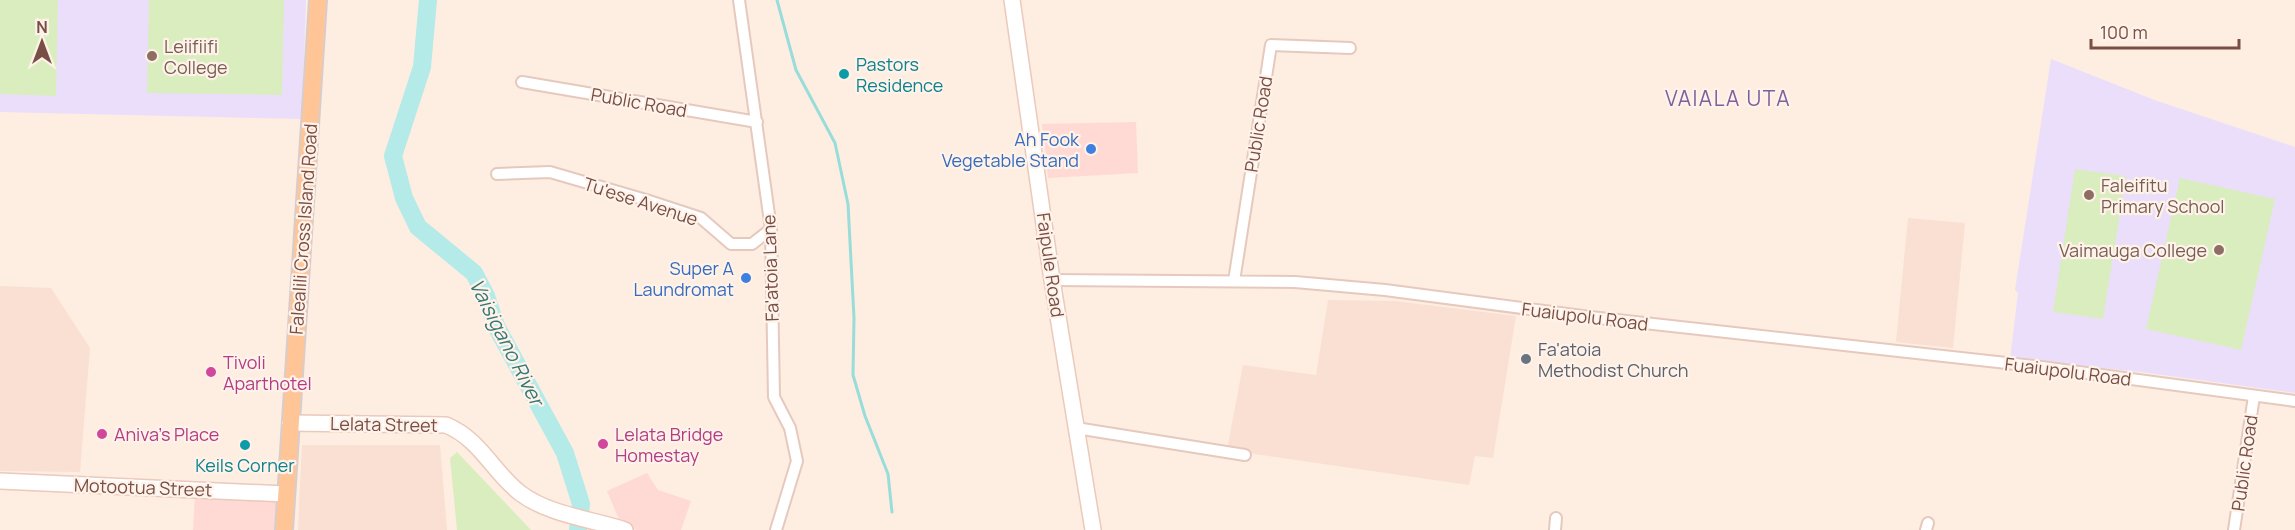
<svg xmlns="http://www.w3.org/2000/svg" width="2295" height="530" viewBox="0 0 2295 530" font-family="Manrope,sans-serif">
<rect width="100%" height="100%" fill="#feede1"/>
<path fill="#f9e0d2" d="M 1908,218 L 1965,223 L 1953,348 L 1896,342 Z
M 0,286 L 51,288 L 90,348 L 80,472 L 0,471 Z
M 1328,300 L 1395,301 L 1516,316 L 1493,458 L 1475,456 L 1469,485 L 1227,450 L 1243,365 L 1316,375 Z
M 302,445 L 440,445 L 447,530 L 298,530 Z"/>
<path fill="#ffd9d4" d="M 1136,122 L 1138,173 L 1048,178 L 1042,124 Z
M 647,473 L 658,490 L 691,501 L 681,530 L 637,530 L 621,524 L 607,491 Z
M 195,495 L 279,499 L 277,530 L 193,530 Z"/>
<path fill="#ebdefb" d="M 0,0 L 306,0 L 302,119 L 0,112 Z
M 2051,59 L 2157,101 L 2295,147 L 2295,393 L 2141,372 L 2010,359 L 2018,293 L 2015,290 Z"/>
<path fill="#daedbe" d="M 0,0 L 58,0 L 56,96 L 0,94 Z
M 149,0 L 284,0 L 282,95 L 147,93 Z
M 2075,169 L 2126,176 L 2103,319 L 2053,312 Z
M 2180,178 L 2275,199 L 2241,350 L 2146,329 Z
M 457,452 L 531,530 L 457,530 L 450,458 Z"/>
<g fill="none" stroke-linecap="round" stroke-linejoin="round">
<path stroke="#99dddb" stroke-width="3" d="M 777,0 L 796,70 L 835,143 L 848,204 L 854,318 L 853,375 L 865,416 L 888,474 L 892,512"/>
<path stroke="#b4eae8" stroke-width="18" d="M 428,0 L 422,67 L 393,156 L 404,198 L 418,227 L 474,273 L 486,296 L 496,326 L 565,453 L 581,504 L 578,530"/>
<defs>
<path id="street" d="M 739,0 L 771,229 L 774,397 L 790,428 L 797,461 L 776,530
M 522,82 L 757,122
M 497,174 L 550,172 L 646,200 L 701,218 L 731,244 L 752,244 L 771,229
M 1052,280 L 1295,282 L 1385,290 L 1590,317 L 2034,366 L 2295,401
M 1234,281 L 1271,45 L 1350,48
M 1076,428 L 1245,455
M 1555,530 L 1556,518
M 1926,530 L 1928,523
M 2234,530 L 2254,396"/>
<path id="secondary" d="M 1012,0 L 1052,280 L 1093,530
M 290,423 L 446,425 C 480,439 493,472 520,493 C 549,515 592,519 625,530
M 0,481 L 286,494"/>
<path id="primary" d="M 284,530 L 318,0"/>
</defs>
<use href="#street" stroke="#e6c9be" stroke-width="14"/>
<use href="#secondary" stroke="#ebc9bb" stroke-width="18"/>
<use href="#primary" stroke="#d9cdcb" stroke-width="20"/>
<use href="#street" stroke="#fff" stroke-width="10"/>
<use href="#secondary" stroke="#fff" stroke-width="15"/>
<use href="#primary" stroke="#ffc597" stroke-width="16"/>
</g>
<g fill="#8d6e63" stroke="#fff2e9" stroke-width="2">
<circle cx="152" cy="56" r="6"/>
<circle cx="2089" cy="195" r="6"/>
<circle cx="2219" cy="250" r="6"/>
</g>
<g fill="#0f9aa8" stroke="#fff2e9" stroke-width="2">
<circle cx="844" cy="74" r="6"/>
<circle cx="245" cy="445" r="6"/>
</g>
<g fill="#3f7fe0" stroke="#fff2e9" stroke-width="2">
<circle cx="1091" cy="149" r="6"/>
<circle cx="746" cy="278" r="6"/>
</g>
<circle fill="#6b7280" stroke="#fff2e9" stroke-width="2" cx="1526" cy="359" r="6"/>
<g fill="#d1479c" stroke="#fff2e9" stroke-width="2">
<circle cx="211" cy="372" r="6"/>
<circle cx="102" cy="434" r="6"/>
<circle cx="603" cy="444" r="6"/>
</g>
<g text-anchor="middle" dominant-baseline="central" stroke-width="4.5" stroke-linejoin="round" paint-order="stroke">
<g font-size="18" fill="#785e54" stroke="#fff2e9" text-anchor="start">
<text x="164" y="46">Leiifiifi<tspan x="164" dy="21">College</tspan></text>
<text x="2101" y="185">Faleifitu<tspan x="2101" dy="21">Primary School</tspan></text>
<text x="2207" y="250" text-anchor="end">Vaimauga College</text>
</g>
<g font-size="18" fill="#0d838f" stroke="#fff2e9" text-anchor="start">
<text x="856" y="64">Pastors<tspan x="856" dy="21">Residence</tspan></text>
<text x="245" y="465" text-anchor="middle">Keils Corner</text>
</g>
<g font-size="18" fill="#784e45" stroke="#fff2e9">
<text transform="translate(639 102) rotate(10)">Public Road</text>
<text transform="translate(1258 124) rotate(-81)">Public Road</text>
<text transform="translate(641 201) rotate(18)">Tu'ese Avenue</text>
<text transform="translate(303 229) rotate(-86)">Falealili Cross Island Road</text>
<text transform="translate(1051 265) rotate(82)">Faipule Road</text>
<text transform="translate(770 268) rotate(-92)">Fa'atoia Lane</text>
<text transform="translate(1585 316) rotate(7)">Fuaiupolu Road</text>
<text transform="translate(2068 371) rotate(7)">Fuaiupolu Road</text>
<text transform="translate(384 424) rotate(1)">Lelata Street</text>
<text transform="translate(2244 463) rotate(-82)">Public Road</text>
<text transform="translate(143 487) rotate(2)">Motootua Street</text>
</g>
<g font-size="18" fill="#366cbe" stroke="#fff2e9" text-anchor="end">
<text x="1079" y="139">Ah Fook<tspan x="1079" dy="21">Vegetable Stand</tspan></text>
<text x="734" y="268">Super A<tspan x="734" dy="21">Laundromat</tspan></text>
</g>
<g font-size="18" fill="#5b616d" stroke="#fff2e9" text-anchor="start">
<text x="1538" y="349">Fa'atoia<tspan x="1538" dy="21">Methodist Church</tspan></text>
</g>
<g font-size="18" fill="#b23c85" stroke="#fff2e9" text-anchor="start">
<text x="223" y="362">Tivoli<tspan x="223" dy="21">Aparthotel</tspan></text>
<text x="114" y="434">Aniva's Place</text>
<text x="615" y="434">Lelata Bridge<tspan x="615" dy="21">Homestay</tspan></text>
</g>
<g font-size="20" font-style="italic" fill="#357876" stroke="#fff2e9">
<text transform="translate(507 342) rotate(63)">Vaisigano River</text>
</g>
<g font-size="21" letter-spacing="1.5" fill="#7d609c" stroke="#fff2e9">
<text x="1728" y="98">VAIALA UTA</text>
</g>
</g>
<g transform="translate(42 42)" stroke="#fff2e9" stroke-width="4.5" paint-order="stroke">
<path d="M0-4.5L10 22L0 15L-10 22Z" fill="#784e45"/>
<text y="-9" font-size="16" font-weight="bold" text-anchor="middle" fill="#784e45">N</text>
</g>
<path d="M2091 39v9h148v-9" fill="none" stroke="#784e45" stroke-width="3"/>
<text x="2100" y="39" font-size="18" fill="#784e45" stroke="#fff2e9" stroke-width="4.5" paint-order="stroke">100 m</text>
</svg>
